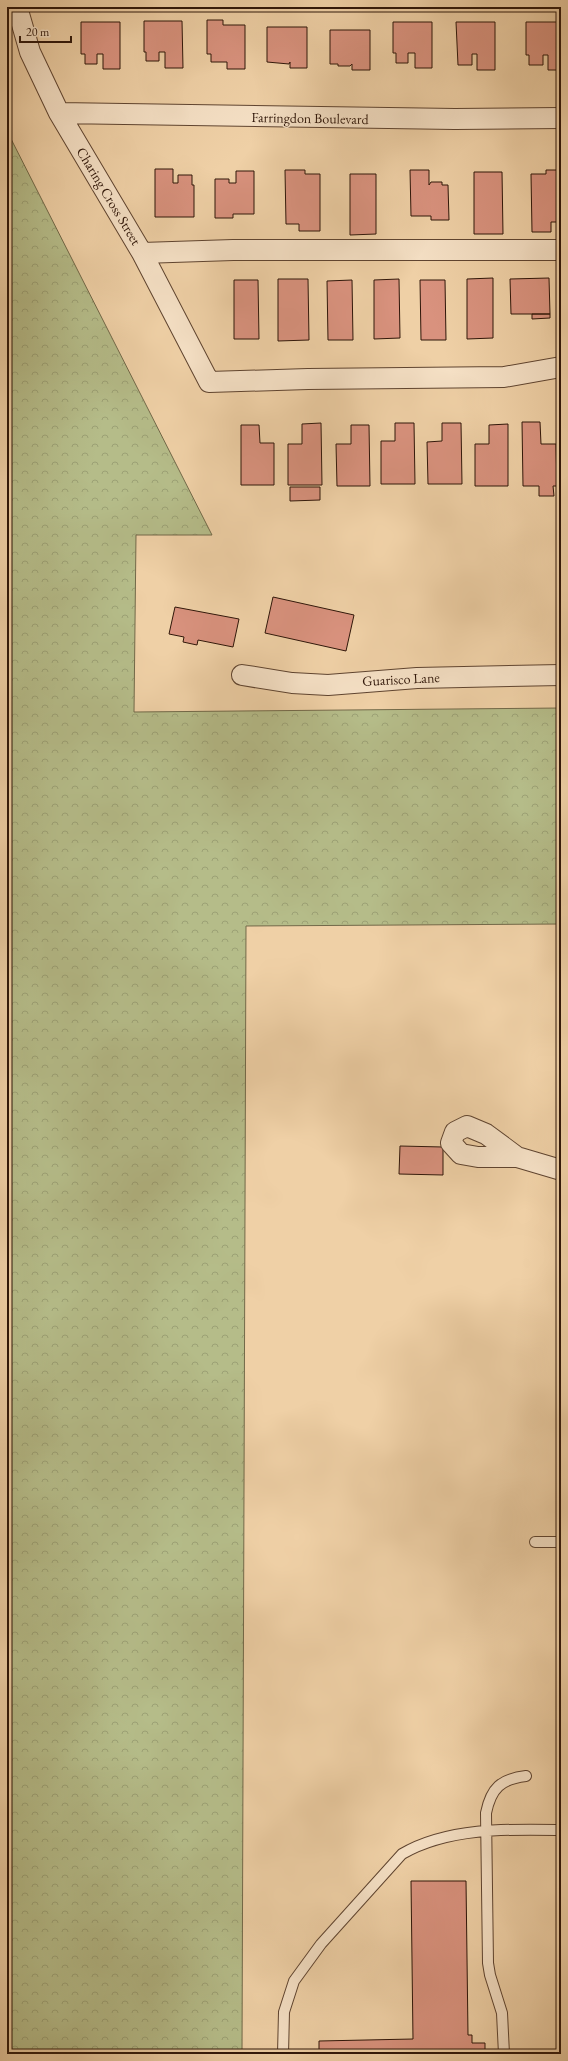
<svg xmlns="http://www.w3.org/2000/svg" width="568" height="2061" viewBox="0 0 568 2061" font-family="'EB Garamond',serif">
<defs>
<pattern id="forest-crowns" width="20" height="18" patternUnits="userSpaceOnUse"><rect width="20" height="18" fill="#b5bc89"/><path d="M2 6a3 3 0 1 1 6 0M12 15a3 3 0 1 1 6 0" fill="none" stroke="#9ca175"/></pattern>
</defs>
<rect width="100%" height="100%" fill="#efd0a6"/>
<filter id="stains"><feTurbulence type="fractalNoise" baseFrequency=".005" numOctaves="4"/><feColorMatrix values="0 0 0 0 .2 0 0 0 0 .09 0 0 0 0 .02 0 0 0 .5 -.17"/></filter>
<radialGradient id="worn" r=".72"><stop offset=".6" stop-color="#630" stop-opacity="0"/><stop offset="1" stop-color="#630" stop-opacity=".3"/></radialGradient>
<path fill="url(#forest-crowns)" stroke="#726949" d="M 7,131 L 212,535 L 136,535 L 134,712 L 561,708 L 561,924 L 246,926 L 242,2054 L 7,2054 L 7,1593 L 10,1593 L 7,1472 Z"/>
<path fill="#d9927e" stroke="#2f1609" d="M 207,20 L 223,20 L 223,25 L 245,25 L 245,69 L 227,69 L 227,62 L 211,62 L 211,54 L 207,54 Z
M 144,21 L 182,21 L 183,68 L 165,68 L 165,52 L 159,52 L 159,61 L 146,61 L 146,52 L 144,52 Z
M 81,22 L 120,22 L 120,69 L 103,69 L 103,54 L 97,54 L 97,64 L 85,64 L 85,54 L 81,54 Z
M 393,22 L 432,22 L 432,68 L 415,68 L 415,53 L 408,53 L 408,63 L 396,63 L 396,53 L 393,53 Z
M 456,22 L 495,22 L 495,70 L 477,70 L 477,54 L 472,54 L 472,65 L 458,65 Z
M 526,22 L 561,22 L 561,70 L 548,70 L 548,55 L 543,55 L 543,65 L 529,65 L 529,55 L 526,55 Z
M 267,27 L 307,27 L 307,68 L 290,68 L 290,62 L 289,64 L 267,62 Z
M 330,30 L 370,30 L 370,70 L 352,70 L 352,64 L 350,66 L 338,66 L 338,64 L 330,64 Z
M 155,169 L 173,169 L 173,183 L 178,183 L 178,175 L 192,175 L 192,185 L 194,185 L 194,217 L 155,217 Z
M 285,170 L 305,170 L 305,174 L 320,174 L 320,231 L 299,231 L 299,224 L 286,224 Z
M 410,170 L 429,170 L 429,185 L 431,182 L 442,182 L 442,185 L 448,185 L 449,220 L 431,220 L 431,216 L 411,216 Z
M 546,170 L 561,170 L 561,222 L 551,222 L 551,232 L 532,232 L 531,174 L 546,174 Z
M 236,171 L 254,171 L 254,214 L 233,214 L 233,218 L 215,218 L 215,179 L 229,179 L 229,183 L 236,183 Z
M 474,172 L 502,172 L 503,234 L 474,234 Z
M 350,174 L 376,174 L 376,234 L 350,235 Z
M 493,278 L 493,338 L 467,339 L 467,279 Z
M 549,278 L 550,314 L 511,314 L 510,279 Z
M 278,279 L 308,279 L 309,340 L 278,341 Z
M 399,279 L 400,338 L 374,339 L 374,280 Z
M 234,280 L 258,280 L 259,339 L 234,339 Z
M 352,280 L 353,340 L 328,340 L 327,281 Z
M 420,280 L 445,280 L 446,340 L 421,340 Z
M 532,314 L 550,314 L 550,318 L 532,319 Z
M 522,422 L 540,422 L 541,444 L 556,444 L 557,486 L 553,486 L 554,496 L 539,496 L 539,486 L 523,486 Z
M 321,423 L 322,485 L 288,485 L 288,444 L 302,444 L 302,424 Z
M 395,423 L 414,423 L 415,484 L 381,484 L 381,441 L 395,441 Z
M 442,423 L 461,423 L 462,484 L 428,484 L 427,442 L 442,441 Z
M 508,424 L 508,486 L 475,486 L 475,444 L 489,444 L 489,425 Z
M 241,425 L 259,425 L 260,443 L 274,443 L 274,485 L 241,485 Z
M 351,425 L 369,425 L 370,486 L 337,486 L 336,444 L 351,444 Z
M 290,487 L 320,487 L 320,500 L 290,501 Z
M 273,597 L 354,615 L 346,651 L 265,633 Z
M 175,607 L 239,619 L 233,647 L 198,640 L 197,645 L 183,642 L 184,637 L 169,634 Z
M 400,1146 L 443,1147 L 443,1175 L 399,1174 Z
M 411,1881 L 466,1881 L 468,2035 L 472,2035 L 472,2043 L 485,2043 L 485,2054 L 319,2054 L 319,2041 L 413,2039 Z"/>
<g fill="none" stroke-linecap="round" stroke-linejoin="round">
<defs>
<path id="lane" d="M 535,1542 L 561,1542
M 283,2054 L 284,2012 L 294,1981 L 321,1944 L 402,1854 C 448,1827 510,1829 561,1830
M 504,2054 L 502,2013 L 490,1975 L 488,1963 L 486,1813 C 491,1788 501,1779 526,1776"/>
<path id="street" d="M 17,7 L 30,52 L 59,113 L 142,253 L 209,382 L 308,379 L 504,377 L 561,367
M 59,113 L 455,119 L 561,118
M 142,253 L 233,250 L 561,250
M 242,675 L 292,683 L 328,685 L 417,678 L 561,675
M 467,1126 L 486,1134 L 517,1157 L 478,1157 L 461,1154 L 451,1143 L 455,1132 Z
M 517,1157 L 561,1170"/>
</defs>
<use href="#lane" stroke="#5f4430" stroke-width="12"/>
<use href="#street" stroke="#5f4430" stroke-width="22"/>
<use href="#lane" stroke="#f5e0c5" stroke-width="10"/>
<use href="#street" stroke="#f5e0c5" stroke-width="20"/>
</g>
<g text-anchor="middle" dominant-baseline="central" stroke-width="3" stroke-linejoin="round" paint-order="stroke">
<g font-size="14" fill="#2f1609" stroke="#f5e0c5">
<text transform="translate(310 118) rotate(1)">Farringdon Boulevard</text>
<text transform="translate(109 196) rotate(59)">Charing Cross Street</text>
<text transform="translate(401 679) rotate(-3)">Guarisco Lane</text>
</g>
</g>
<rect width="568" height="2061" fill="none" stroke="#efd0a6" stroke-width="24"/>
<rect x="8" y="8" width="552" height="2045" fill="none" stroke="#2f1609" stroke-width="2"/>
<rect x="12" y="12" width="544" height="2037" fill="none" stroke="#2f1609"/>
<path d="M20 36v6h51v-6" fill="none" stroke="#2f1609" stroke-width="2"/>
<text x="26" y="36" font-size="12" fill="#2f1609" stroke="#f5e0c5" stroke-width="3" paint-order="stroke">20 m</text>
<rect width="100%" height="100%" filter="url(#stains)"/>
<rect width="100%" height="100%" fill="url(#worn)"/>
</svg>
